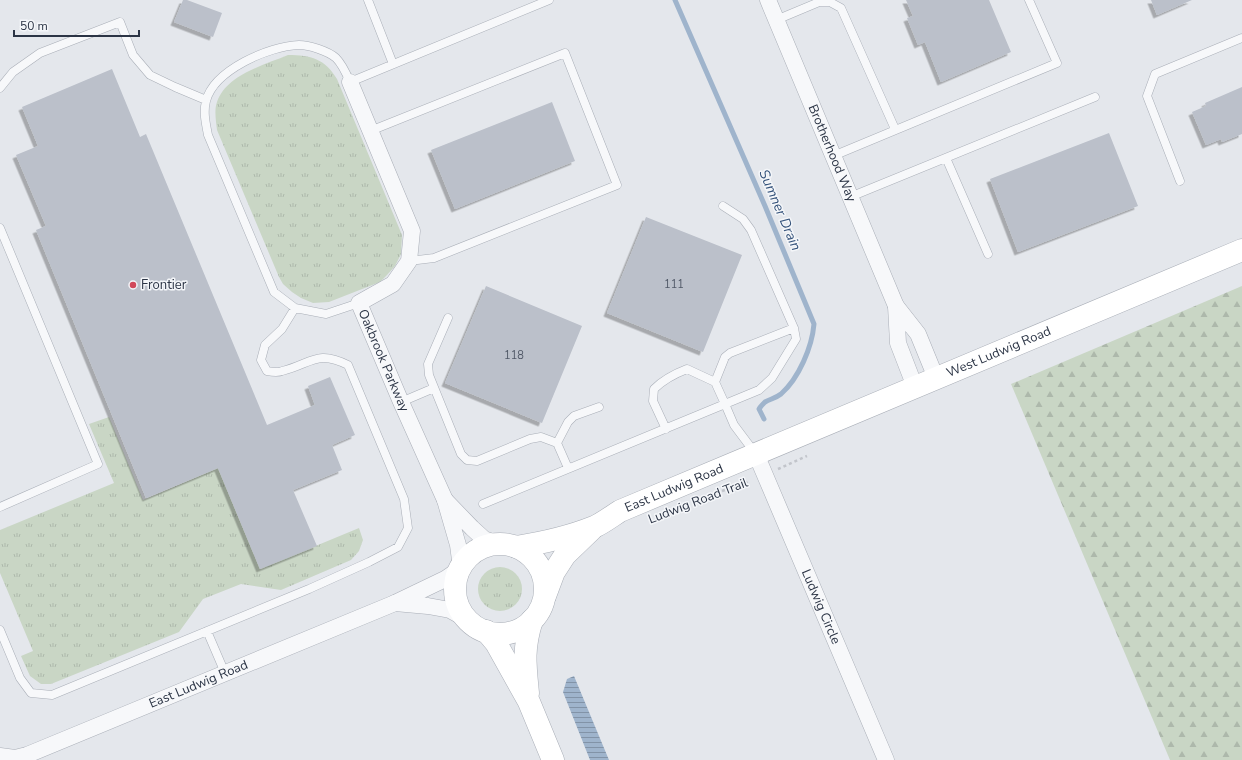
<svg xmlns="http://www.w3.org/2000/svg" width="1242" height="760" viewBox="0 0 1242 760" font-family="'Nunito Sans',sans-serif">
<defs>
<pattern id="grass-tufts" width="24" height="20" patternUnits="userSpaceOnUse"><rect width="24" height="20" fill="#c9d6c5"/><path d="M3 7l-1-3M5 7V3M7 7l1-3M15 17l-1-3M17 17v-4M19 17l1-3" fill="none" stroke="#adb8ab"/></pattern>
<pattern id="forest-firs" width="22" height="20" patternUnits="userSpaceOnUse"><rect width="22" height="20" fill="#c9d6c5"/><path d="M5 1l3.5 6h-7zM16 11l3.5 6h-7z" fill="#adb8ab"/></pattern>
<pattern id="water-rules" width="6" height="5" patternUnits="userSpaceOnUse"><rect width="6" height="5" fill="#9fb4cc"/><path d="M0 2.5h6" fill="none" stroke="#8293a7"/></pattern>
<filter id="shadow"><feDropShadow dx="-3.5" dy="3.5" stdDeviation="0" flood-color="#0004"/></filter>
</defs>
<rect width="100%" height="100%" fill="#e4e7ec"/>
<path fill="url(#grass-tufts)" d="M 288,55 C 311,55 325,59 337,79 L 402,235 L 401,254 L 395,266 L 387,275 L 380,282 L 329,302 L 313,303 L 301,298 L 292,292 L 283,284 L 279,277 L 217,130 C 216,121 214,110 217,102 C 226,75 264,65 288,55 Z
M 109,417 L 143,500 L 218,468 L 260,569 L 359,528 L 363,540 L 359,551 L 351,560 L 281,590 L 241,584 L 203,599 L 179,632 L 51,684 L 41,684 L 30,676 L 21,656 L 33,651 L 0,573 L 0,530 L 114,483 L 89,424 Z
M478 589a22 22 0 1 1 44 0a22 22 0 1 1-44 0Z"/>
<path fill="url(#forest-firs)" d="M 1242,286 L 1242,760 L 1170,760 L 1011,384 Z"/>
<path fill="url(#water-rules)" d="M 574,676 L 609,760 L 590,760 L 563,692 L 567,679 Z"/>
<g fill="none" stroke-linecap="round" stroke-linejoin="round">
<path stroke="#9fb4cc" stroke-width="5" d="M 675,0 L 765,206 L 814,324 C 812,347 799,378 781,394 C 776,398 770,399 765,402 C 763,404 760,407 759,409 L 764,419"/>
</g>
<path fill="#bbc0ca" filter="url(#shadow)" d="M 183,0 L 187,0 L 222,13 L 213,37 L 174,22 Z
M 906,0 L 989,0 L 1011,52 L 941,82 L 925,42 L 918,45 L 907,18 L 913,16 Z
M 1151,0 L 1192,0 L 1157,15 Z
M 112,69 L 140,137 L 146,134 L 267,425 L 315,405 L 308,386 L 330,377 L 355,435 L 332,445 L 342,470 L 293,490 L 317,546 L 260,569 L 218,468 L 146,498 L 36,230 L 46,226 L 16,155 L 38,146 L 22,107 Z
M 1242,87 L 1242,134 L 1222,142 L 1221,139 L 1206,145 L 1192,112 L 1206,106 L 1205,103 Z
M 552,102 L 575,161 L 455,209 L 431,150 Z
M 1109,133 L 1138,206 L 1018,252 L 990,179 Z
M 646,217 L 742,255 L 703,352 L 607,313 Z
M 486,286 L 582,326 L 542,423 L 445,383 Z"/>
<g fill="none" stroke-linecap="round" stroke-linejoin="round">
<defs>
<path id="service" d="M 368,0 L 393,64
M 776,20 L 819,2 L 830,2 L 841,8 L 895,129
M 0,88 L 13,72 L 40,53 L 120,22 L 133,55 L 150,75 L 175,87 L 206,100
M 370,131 L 565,53 L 617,185 L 434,258 L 409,261
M 833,156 L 1057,63 L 1029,0
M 946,158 L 988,254
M 1180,181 L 1147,96 L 1155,74 L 1242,38
M 850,197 L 1095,97
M 723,206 L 743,219 L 751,230 L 794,328 L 796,339 L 772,378 L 759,390 L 725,404 L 734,425 L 755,453
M 0,228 L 98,464 L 0,507
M 359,303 L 326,314 L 295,308 L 274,292 L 208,135 C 206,124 203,113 206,101 C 214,70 269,46 299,45 C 309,45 328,51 336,58 C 342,64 347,75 350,82 L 549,0
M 448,318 L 428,364 L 429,375 L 461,454 L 467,460 L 477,461 L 530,439 L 541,437 L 557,443 L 568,468
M 715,382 L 725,357 L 730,353 L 794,328
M 401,402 L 434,388
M 557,443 L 568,422 L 574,416 L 599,407
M 483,504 L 725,404 L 715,382 L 687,369 C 674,374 664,379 654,389 L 653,401 L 666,429
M 0,630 L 20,678 L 31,693 L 52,695 L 309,589 L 369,562 L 398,547 L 408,528 L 404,499 L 348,365 C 317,349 311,364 282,371 C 278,373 272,372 267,371 L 261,360 L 265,345 L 282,329 L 295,308
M 207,631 L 225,673"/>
<g id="minor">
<path id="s1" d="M 768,0 L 896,306"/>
<path id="s2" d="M 350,82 L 412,231 L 409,261 L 393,284 L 359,303 L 401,402 L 445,500"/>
<path d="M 915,387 L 898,343 L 896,306 L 918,334 L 936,378"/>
<path id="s3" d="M 756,454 L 886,760"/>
<path d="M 468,620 L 450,610 L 428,606 L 395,603 L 445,579 L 461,568 L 458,545 L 445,500 L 472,528 L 484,539 L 499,544"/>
<path id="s4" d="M 0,756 L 15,758 L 27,755 L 395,603"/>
</g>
<g id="secondary">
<circle cx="500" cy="589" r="45"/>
<path id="s5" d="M 516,547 C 542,543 569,537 594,527 C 603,523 612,516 620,511 L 1242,250"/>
<path d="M 545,596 L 554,572 L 565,555 L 591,530"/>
<path d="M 486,631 L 496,643 L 529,702 L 553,760"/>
<path d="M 528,693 C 525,664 523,648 532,620"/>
</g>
</defs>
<use href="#service" stroke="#a9aeb7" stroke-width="9"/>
<use href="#minor" stroke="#a9aeb7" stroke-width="17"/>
<use href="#secondary" stroke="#a9aeb7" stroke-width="23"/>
<path stroke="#c2c5cb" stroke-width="2.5" stroke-dasharray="3 3" stroke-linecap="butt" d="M 778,469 L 807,456
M 722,491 L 750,481"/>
<use href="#service" stroke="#f7f8fa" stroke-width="8"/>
<use href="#minor" stroke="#f7f8fa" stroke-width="16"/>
<use href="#secondary" stroke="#fff" stroke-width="22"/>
</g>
<circle fill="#d1495b" stroke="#f4f6f9" stroke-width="1.5" cx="133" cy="285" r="4"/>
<g text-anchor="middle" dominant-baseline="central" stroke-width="3" stroke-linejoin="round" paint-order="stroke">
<g font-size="11" fill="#4f5766">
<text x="674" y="284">111</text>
<text x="514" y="355">118</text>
</g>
<g font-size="13" fill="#2b3445" stroke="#f4f6f9">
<text stroke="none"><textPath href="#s1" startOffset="166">Brotherhood Way</textPath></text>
<text stroke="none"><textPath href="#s5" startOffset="522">West Ludwig Road</textPath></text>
<text stroke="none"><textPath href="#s2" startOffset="321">Oakbrook Parkway</textPath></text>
<text stroke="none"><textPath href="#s5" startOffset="170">East Ludwig Road</textPath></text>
<text transform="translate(698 501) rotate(-21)">Ludwig Road Trail</text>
<text stroke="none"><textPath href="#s3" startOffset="166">Ludwig Circle</textPath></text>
<text stroke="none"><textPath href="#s4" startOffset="213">East Ludwig Road</textPath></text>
</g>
<g font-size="13" fill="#2b3445" stroke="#f4f6f9" text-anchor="start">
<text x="141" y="285">Frontier</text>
</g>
<g font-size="14" font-style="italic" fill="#34527a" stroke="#f4f6f9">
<text transform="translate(780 210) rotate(67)">Sumner Drain</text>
</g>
</g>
<path d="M14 30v6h125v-6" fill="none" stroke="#2b3445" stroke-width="2"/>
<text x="20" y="30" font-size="12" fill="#2b3445" stroke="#f4f6f9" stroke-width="3" paint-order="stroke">50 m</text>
</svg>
